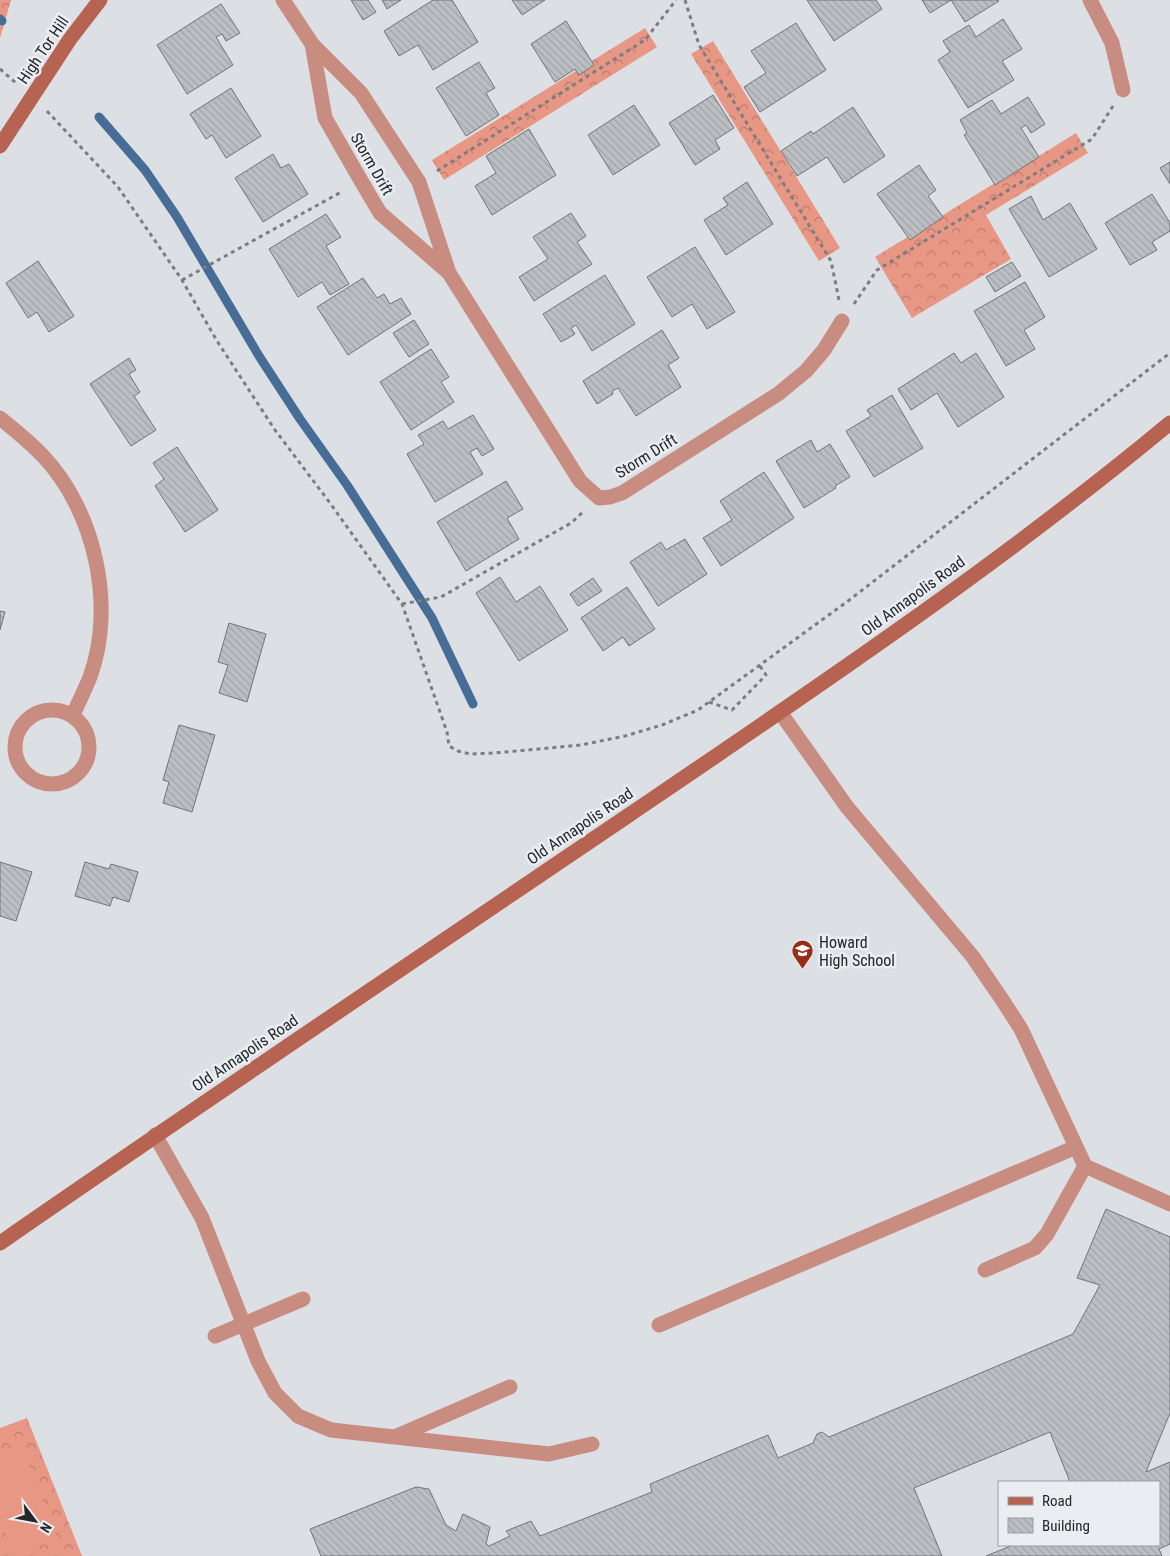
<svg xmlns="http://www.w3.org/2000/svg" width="1170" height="1556" viewBox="0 0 1170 1556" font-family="'Roboto Condensed',sans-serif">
<defs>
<pattern id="forest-crowns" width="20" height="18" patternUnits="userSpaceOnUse" patternTransform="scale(1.25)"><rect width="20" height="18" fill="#e89784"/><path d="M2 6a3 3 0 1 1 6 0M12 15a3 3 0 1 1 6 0" fill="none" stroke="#bc7b6c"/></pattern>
<pattern id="building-back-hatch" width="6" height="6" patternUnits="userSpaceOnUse" patternTransform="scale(1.25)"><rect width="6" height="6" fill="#bbbec2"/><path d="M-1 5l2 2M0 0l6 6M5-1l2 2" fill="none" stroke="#a1a3a7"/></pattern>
</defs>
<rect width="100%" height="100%" fill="#dce0e4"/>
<path fill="url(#forest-crowns)" d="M 0,0 L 11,0 L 0,38 Z
M 645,28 L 657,47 L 444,180 L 432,160 Z
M 713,41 L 840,248 L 819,261 L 691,54 Z
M 1076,133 L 1088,153 L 986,215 L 1011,259 L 912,318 L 875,257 Z
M 27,1418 L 82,1556 L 0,1556 L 0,1428 Z"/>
<path fill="#e89784" d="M 22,1448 L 58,1539 L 15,1556 L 0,1519 L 0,1457 Z"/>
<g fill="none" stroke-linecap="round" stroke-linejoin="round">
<path stroke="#476d96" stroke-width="9" d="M 0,19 L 2,21
M 99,117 L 145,170 L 177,217 L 259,356 L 300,419 L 347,485 L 432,618 L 473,704"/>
</g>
<path fill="url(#building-back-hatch)" stroke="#717578" d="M 351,0 L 368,0 L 376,12 L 363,20 Z
M 382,0 L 401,0 L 387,9 Z
M 433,0 L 452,0 L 478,42 L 433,70 L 418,45 L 399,56 L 384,31 Z
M 512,0 L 545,0 L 522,15 Z
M 807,0 L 876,0 L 882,9 L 834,41 Z
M 922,0 L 998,0 L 999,1 L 965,22 L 951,0 L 930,13 Z
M 221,4 L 240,33 L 226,41 L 222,34 L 216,37 L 233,65 L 187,94 L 157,45 Z
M 1003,19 L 1022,49 L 1002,61 L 1014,80 L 968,108 L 938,60 L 950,52 L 943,41 L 969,25 L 976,37 Z
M 566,21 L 594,65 L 579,75 L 575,69 L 555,82 L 531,44 Z
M 796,23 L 826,70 L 760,112 L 744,87 L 766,73 L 751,51 Z
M 479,62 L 495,88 L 486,93 L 499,115 L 466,136 L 436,88 Z
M 231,88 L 261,136 L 226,158 L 212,135 L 206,139 L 190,114 Z
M 713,95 L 734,128 L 715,140 L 720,149 L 695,165 L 669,123 Z
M 1028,97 L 1045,124 L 1031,133 L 1026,125 L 1021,128 L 1039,157 L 995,185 L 964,135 L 967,133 L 960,120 L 992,100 L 1001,114 Z
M 634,105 L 660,145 L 613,175 L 588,135 Z
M 853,107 L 885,156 L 844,183 L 827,157 L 797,176 L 781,151 L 811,131 L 813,134 Z
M 529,129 L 556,175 L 492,215 L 475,186 L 496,173 L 486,156 Z
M 273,154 L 281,168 L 289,164 L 308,194 L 263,222 L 235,178 Z
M 1170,162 L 1170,184 L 1160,168 Z
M 919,165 L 936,190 L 928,196 L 943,217 L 910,240 L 877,194 Z
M 747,182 L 773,224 L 726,255 L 704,220 L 728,205 L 723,198 Z
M 1152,194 L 1170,223 L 1170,231 L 1152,242 L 1157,250 L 1130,265 L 1105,223 Z
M 1031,196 L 1043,220 L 1070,203 L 1097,249 L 1049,277 L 1009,209 Z
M 571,213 L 586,236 L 577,242 L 592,264 L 534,301 L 519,277 L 548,259 L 533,237 Z
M 326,214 L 341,237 L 326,246 L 349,284 L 330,295 L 322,282 L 298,297 L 269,249 Z
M 695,247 L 735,312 L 707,329 L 692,304 L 672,317 L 647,277 Z
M 38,261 L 74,316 L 49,332 L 37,312 L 28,318 L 6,283 Z
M 1012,262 L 1021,276 L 995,292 L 986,277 Z
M 605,275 L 635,324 L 592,351 L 576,325 L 571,328 L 575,334 L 561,342 L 543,314 Z
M 363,278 L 377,298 L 384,294 L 390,304 L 401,298 L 411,314 L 348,355 L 317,307 Z
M 1025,282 L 1045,317 L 1024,330 L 1035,349 L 1006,366 L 974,311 Z
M 414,320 L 429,344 L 409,357 L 393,333 Z
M 662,330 L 679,358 L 668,365 L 681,387 L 636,416 L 618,388 L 612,391 L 613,394 L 597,404 L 583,381 Z
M 431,349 L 449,377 L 441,382 L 454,402 L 411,430 L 380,382 Z
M 954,353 L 961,363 L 976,353 L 1004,397 L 958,427 L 937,393 L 911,410 L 898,389 Z
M 129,358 L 136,370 L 129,374 L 140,392 L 134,396 L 156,430 L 131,446 L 90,384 Z
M 892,395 L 923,448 L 874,477 L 846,431 L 871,416 L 867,410 Z
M 473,415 L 494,449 L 482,456 L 477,448 L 470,452 L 483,474 L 435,502 L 407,454 L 424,444 L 418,435 L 443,421 L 448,429 Z
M 811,440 L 817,452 L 830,444 L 850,477 L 835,486 L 836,488 L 804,508 L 776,461 Z
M 177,447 L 218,510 L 185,532 L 155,486 L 164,479 L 153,463 Z
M 764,472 L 794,518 L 721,566 L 703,538 L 732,520 L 720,501 Z
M 506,481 L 523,509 L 507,518 L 519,539 L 466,571 L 437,522 Z
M 685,539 L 707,574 L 658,606 L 630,562 L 661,542 L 666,550 Z
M 500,577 L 516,602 L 540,586 L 568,630 L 519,661 L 476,593 Z
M 593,578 L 602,591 L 578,606 L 570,594 Z
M 627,587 L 655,629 L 629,646 L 623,637 L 603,651 L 581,618 Z
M 0,611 L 5,612 L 0,630 Z
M 229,623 L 266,634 L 247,702 L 219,693 L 228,665 L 218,662 Z
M 179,725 L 215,735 L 192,812 L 163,803 L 169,782 L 163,780 Z
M 0,862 L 32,872 L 16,921 L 0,916 Z
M 85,862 L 109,869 L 111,864 L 138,872 L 129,902 L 113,897 L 110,906 L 75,896 Z
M 1106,1209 L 1170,1237 L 1170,1413 L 1146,1472 L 1170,1462 L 1170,1544 L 1159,1549 L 1162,1556 L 986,1556 L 1013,1545 L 1159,1545 L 1159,1482 L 1070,1482 L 1050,1432 L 914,1488 L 942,1556 L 321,1556 L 310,1529 L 416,1487 L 429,1489 L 446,1525 L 456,1531 L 463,1514 L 490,1527 L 486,1544 L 489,1546 L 510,1536 L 506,1531 L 531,1521 L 540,1536 L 652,1492 L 650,1484 L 768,1435 L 778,1458 L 813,1443 L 817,1434 L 822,1432 L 829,1437 L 1073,1334 L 1100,1285 L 1077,1278 Z"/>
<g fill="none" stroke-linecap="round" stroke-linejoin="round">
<path stroke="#7b7d80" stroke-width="3" stroke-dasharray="4 4" stroke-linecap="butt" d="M 685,0 L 699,45 L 831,261 L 839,300
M 0,69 L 16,83
M 47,111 L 118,187 L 182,280 L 217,341 L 275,430 L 330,503 L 402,604 L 447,732 L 449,746 L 458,751 L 470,754 L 495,753 L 581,745 L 625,736 L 662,725 L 698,710 L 848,601 L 1170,353
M 437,171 L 645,40 L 676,0
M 182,280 L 343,191
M 854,304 L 877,270 L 1092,139 L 1113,106
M 402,604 L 441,597 L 571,523 L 584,511
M 709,702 L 732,710 L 766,675 L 760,666"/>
<path stroke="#c88d80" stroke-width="15" d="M 780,712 L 847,807 L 973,957 L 1003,1001 L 1021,1029 L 1085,1166 L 1170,1204
M 155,1135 L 202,1218 L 258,1361 L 275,1393 L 298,1416 L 331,1430 L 549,1454 L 592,1444
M 985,1270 L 1035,1248 L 1047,1234 L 1085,1166
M 659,1325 L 1076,1147
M 215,1336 L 303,1299
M 395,1437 L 510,1387"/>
<path stroke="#c88d80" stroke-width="15" d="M 283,0 L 312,44 L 361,93 L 419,182 L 449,273 L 580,481 L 599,498 L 610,497 L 622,493 L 778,394 L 806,371 L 824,350 L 842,321
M 1090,0 L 1112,43 L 1123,90
M 312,44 L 325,118 L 360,179 L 380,213 L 448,272
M 0,418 C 15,430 30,442 43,456 C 95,511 116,606 90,677 C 85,690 78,703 73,715
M15 747a37 37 0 1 1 74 0a37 37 0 1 1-74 0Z"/>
<path stroke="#b76351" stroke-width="15" d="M 0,146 L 70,39 L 100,0
M 0,1243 C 208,1099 419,957 629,815 C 813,690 999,565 1170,423"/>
</g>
<defs>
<symbol id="school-pin" viewBox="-11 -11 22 30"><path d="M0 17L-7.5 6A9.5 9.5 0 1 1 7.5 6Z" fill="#972e18" stroke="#eaedf1"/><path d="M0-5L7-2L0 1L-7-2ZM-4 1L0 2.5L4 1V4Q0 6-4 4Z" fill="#fff"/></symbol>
</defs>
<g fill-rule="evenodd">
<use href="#school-pin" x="790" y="938" width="25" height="34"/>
</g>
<g text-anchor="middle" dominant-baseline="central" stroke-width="5" stroke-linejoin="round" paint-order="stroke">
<g font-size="16" fill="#252627" stroke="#eaedf1">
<text transform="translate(43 50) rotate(-56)">High Tor Hill</text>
<text transform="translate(372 164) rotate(60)">Storm Drift</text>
<text transform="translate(646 456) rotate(-32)">Storm Drift</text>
<text transform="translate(913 596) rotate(-36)">Old Annapolis Road</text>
<text transform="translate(580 826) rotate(-34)">Old Annapolis Road</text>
<text transform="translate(245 1053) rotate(-34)">Old Annapolis Road</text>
</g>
<g font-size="16" fill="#252627" stroke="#eaedf1" text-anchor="start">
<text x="819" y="942">Howard<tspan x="819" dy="18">High School</tspan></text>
</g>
</g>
<rect x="998" y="1481" width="162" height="65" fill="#eaedf1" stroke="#9b9da0"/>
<rect x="1008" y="1497" width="25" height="8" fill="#b76351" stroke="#9b9da0"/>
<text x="1042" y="1506" font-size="15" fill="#252627">Road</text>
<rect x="1008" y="1518" width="25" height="15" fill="url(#building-back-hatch)" stroke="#9b9da0"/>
<text x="1042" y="1531" font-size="15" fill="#252627">Building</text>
<g transform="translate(35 1521) rotate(122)" stroke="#eaedf1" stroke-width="4" paint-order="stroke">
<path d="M0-4L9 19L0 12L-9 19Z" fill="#252627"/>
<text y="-8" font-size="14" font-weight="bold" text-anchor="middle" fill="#252627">N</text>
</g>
</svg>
